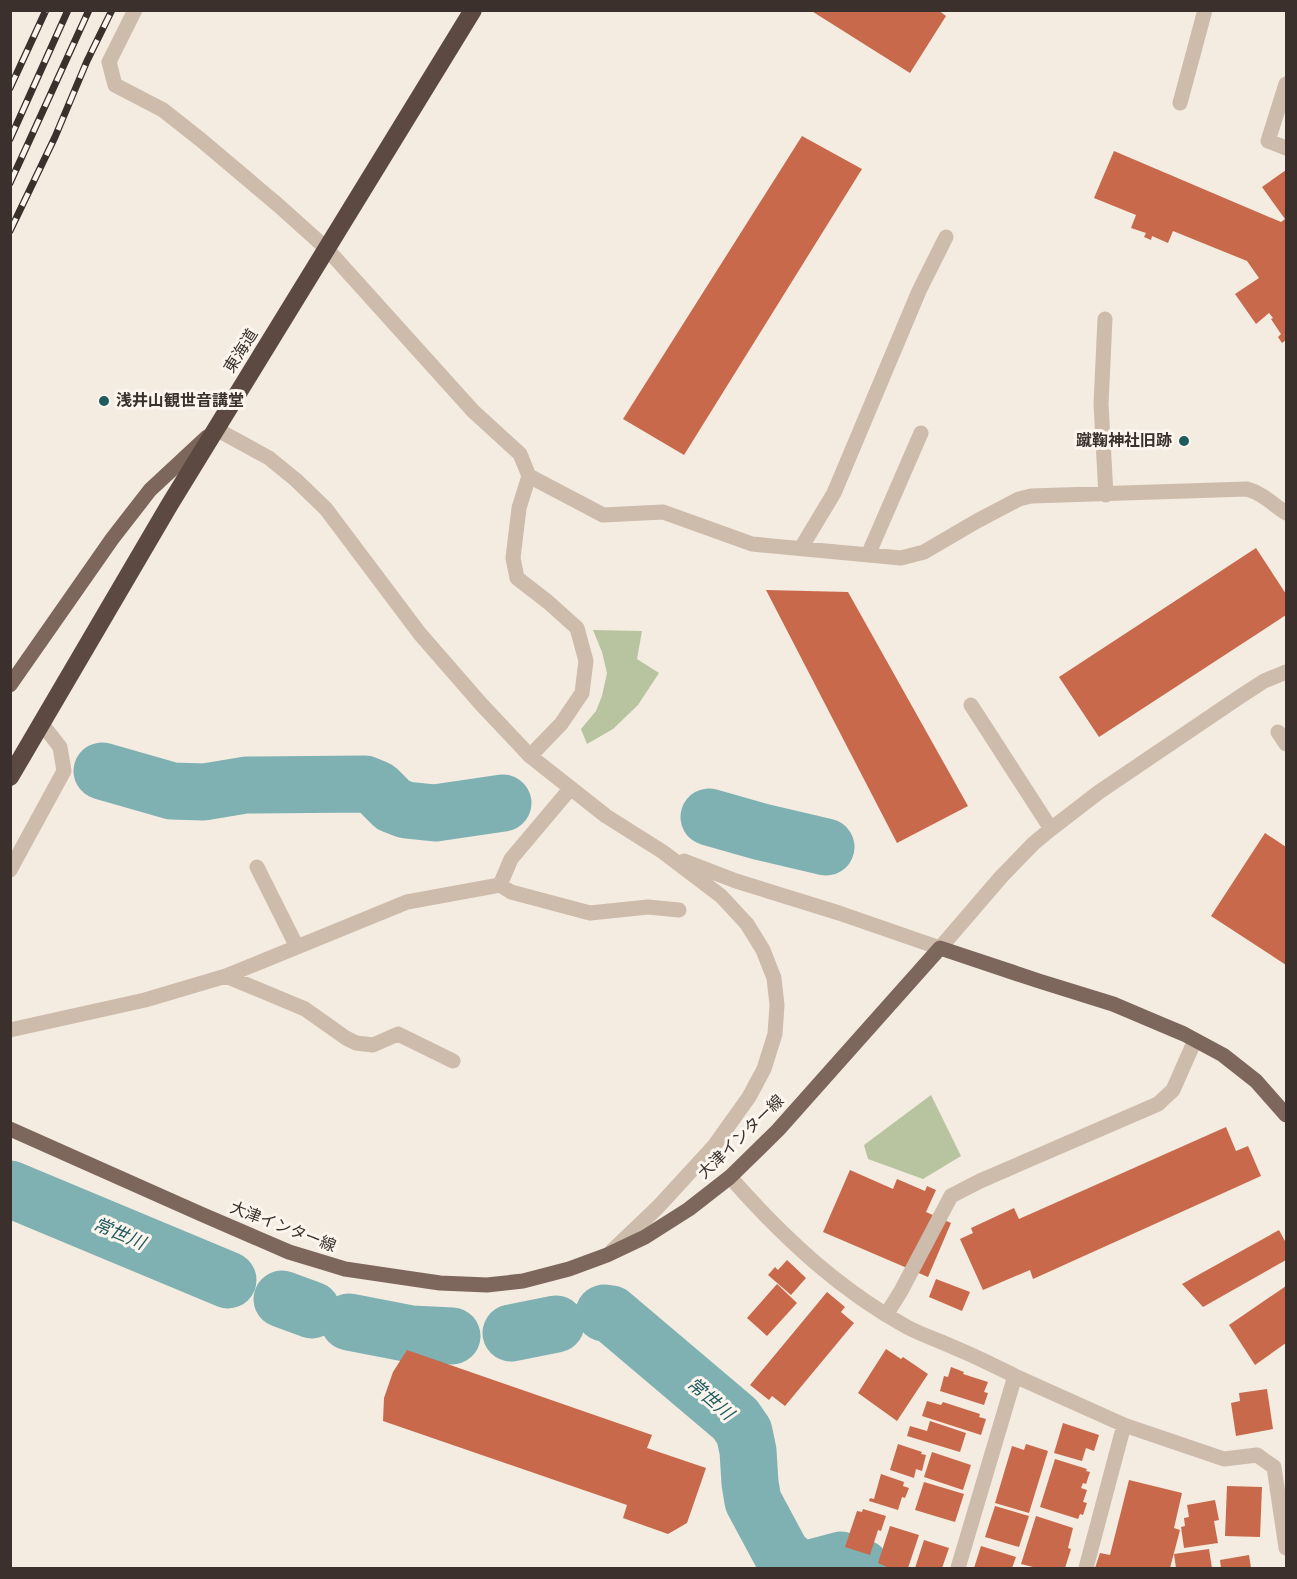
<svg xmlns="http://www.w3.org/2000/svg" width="1297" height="1579" viewBox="0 0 1297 1579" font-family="'Source Sans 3','Noto Sans JP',sans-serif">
<rect width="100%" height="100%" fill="#f4ebe1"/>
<path fill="#b8c4a0" d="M 593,630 L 642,631 L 637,659 L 659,673 L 638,705 L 613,729 L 587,744 L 581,729 L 596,711 L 602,696 L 607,673 L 602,652 Z
M 931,1095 L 961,1156 L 923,1179 L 868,1159 L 864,1145 Z"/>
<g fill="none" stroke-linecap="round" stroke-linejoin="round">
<path stroke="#7fb0b2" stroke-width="57" d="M 102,771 L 172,791 L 204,792 L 246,785 L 365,784 L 377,789 L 393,805 L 406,810 L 435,813 L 503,803
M 709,817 L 762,832 L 826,847
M 10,1189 L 228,1280
M 282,1299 L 312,1310
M 604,1313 L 611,1314 L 735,1419 L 744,1432 L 748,1451 L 750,1483 L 753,1501 L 782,1555 L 796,1567 L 809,1568
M 349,1322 L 411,1334 L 452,1336
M 511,1333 L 556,1324
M 811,1568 L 841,1560 L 862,1568"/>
</g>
<path fill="#c8694b" d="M 810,10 L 938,10 L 946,16 L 910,73 Z
M 802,136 L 862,169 L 684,455 L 623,419 Z
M 1114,151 L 1281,222 L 1285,219 L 1262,187 L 1286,170 L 1286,340 L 1282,343 L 1278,337 L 1281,334 L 1271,319 L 1273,318 L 1269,313 L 1256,324 L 1235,294 L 1259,278 L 1247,261 L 1173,231 L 1168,243 L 1152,236 L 1151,240 L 1144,237 L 1146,233 L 1131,228 L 1136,215 L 1094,198 Z
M 1256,548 L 1286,594 L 1286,615 L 1099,737 L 1059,677 Z
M 766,590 L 848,592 L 968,806 L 897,843 Z
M 1265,833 L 1286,847 L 1286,965 L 1211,916 Z
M 1226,1127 L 1236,1151 L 1248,1146 L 1261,1176 L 1033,1279 L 1030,1270 L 983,1290 L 960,1239 L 973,1233 L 971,1228 L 1014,1208 L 1019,1219 Z
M 850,1170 L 893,1189 L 897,1179 L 925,1191 L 927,1186 L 936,1190 L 926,1212 L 951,1223 L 928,1277 L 823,1232 Z
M 1279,1230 L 1286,1243 L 1286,1260 L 1203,1307 L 1182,1284 Z
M 787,1260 L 806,1278 L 791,1295 L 768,1275 L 775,1267 L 778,1270 Z
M 936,1279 L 970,1292 L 962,1311 L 929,1297 Z
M 777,1284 L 797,1303 L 767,1336 L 747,1318 Z
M 1286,1286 L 1286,1343 L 1255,1365 L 1229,1325 Z
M 827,1292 L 845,1307 L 841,1312 L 854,1323 L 785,1406 L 772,1396 L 769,1400 L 750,1385 Z
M 886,1349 L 901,1359 L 903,1357 L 928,1374 L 897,1421 L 858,1393 Z
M 407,1350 L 652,1435 L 647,1448 L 706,1468 L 687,1523 L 668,1534 L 623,1518 L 627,1505 L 383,1421 L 384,1398 L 393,1372 Z
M 951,1367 L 964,1372 L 963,1374 L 988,1382 L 984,1392 L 988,1393 L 984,1405 L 940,1391 L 944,1376 L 948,1377 Z
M 1267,1389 L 1273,1429 L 1236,1436 L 1231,1403 L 1240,1401 L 1239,1393 Z
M 927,1401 L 941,1405 L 943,1402 L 980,1414 L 979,1417 L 986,1419 L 981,1435 L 922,1416 Z
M 930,1421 L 966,1433 L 960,1452 L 907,1436 L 910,1426 L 927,1431 Z
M 1063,1423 L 1099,1435 L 1094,1451 L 1086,1448 L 1082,1461 L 1054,1453 Z
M 898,1444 L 922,1452 L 921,1454 L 926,1455 L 922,1471 L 916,1469 L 914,1478 L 890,1470 Z
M 1026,1444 L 1048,1451 L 1029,1513 L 995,1503 L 1012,1446 L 1024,1450 Z
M 932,1452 L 971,1465 L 963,1490 L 924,1477 Z
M 1055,1459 L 1087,1469 L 1086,1471 L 1090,1472 L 1086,1484 L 1083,1483 L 1081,1488 L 1087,1490 L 1083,1502 L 1087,1503 L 1083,1515 L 1080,1514 L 1078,1519 L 1040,1507 Z
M 881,1474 L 904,1482 L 903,1486 L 909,1488 L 905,1498 L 902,1497 L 898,1510 L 869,1501 L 870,1498 L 874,1499 Z
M 1129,1480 L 1182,1493 L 1174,1528 L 1180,1530 L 1170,1568 L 1095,1568 L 1100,1553 L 1110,1555 Z
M 924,1482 L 964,1494 L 955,1522 L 915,1510 Z
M 1227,1486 L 1262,1487 L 1260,1537 L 1225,1536 Z
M 1215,1500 L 1219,1520 L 1214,1521 L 1218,1543 L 1184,1548 L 1181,1527 L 1185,1526 L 1184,1518 L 1189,1517 L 1187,1505 Z
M 995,1506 L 1029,1516 L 1019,1547 L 985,1537 Z
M 863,1509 L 886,1516 L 881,1531 L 878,1530 L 870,1555 L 845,1547 L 857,1511 L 862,1512 Z
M 1036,1516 L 1073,1528 L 1068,1548 L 1071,1549 L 1065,1568 L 1037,1568 L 1021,1564 Z
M 890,1526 L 919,1535 L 908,1568 L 889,1568 L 878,1563 Z
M 924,1540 L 949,1548 L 942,1568 L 915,1568 Z
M 981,1546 L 1016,1557 L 1012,1568 L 974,1568 Z
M 1209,1549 L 1212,1568 L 1176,1568 L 1174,1554 Z
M 1249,1555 L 1251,1568 L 1221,1568 L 1220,1560 Z"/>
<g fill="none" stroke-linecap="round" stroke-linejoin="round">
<path stroke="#cdbbac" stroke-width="15" d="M 135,10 L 109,62 L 115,85 L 163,110 L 201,140 L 278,205 L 327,249 L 473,411 L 520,454 L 529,476
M 1286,84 L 1268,141 L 1286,148
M 1180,103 L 1205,10
M 1105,319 L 1101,404 L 1106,495
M 216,429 L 269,458 L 296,480 L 326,509 L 420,634 L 481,704 L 530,756 L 606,816 L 663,852 L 721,896 L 747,924 L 763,950 L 774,978 L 777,1005 L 775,1034 L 764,1069 L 749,1097 L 714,1146 L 658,1207 L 612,1251
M 801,548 L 834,493 L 919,291 L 946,237
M 868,555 L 921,433
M 971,705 L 1051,829
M 1278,732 L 1286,744
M 530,756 L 561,724 L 582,693 L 586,661 L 577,628 L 548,602 L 517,578 L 513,558 L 519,508 L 529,476 L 603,515 L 663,512 L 752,544 L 901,558 L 924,552 L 977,521 L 1019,499 L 1031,496 L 1247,489 C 1264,494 1272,504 1286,513
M 684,861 L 736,881 L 839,913 L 940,948 L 1001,877 L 1034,843 L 1051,829 L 1099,792 L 1238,698 L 1264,681 L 1286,672
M 257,867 L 297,947
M 10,870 L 64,771 L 60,747 L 42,724
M 500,885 L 511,892 L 590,913 L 648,907 L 679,910
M 226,976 L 305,1009 L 346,1038 L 356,1043 L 373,1045 L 398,1034 L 453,1061
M 10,1030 L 145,1000 L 226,976 L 407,902 L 500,885 L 511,859 L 570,789
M 730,1177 C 782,1236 838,1289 907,1327 C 922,1335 938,1340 953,1347 C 975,1356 995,1366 1015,1376 L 958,1568
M 886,1315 L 901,1291 L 951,1196 L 980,1181 L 1158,1104 L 1173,1090 L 1195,1040
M 1015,1376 L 1124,1425 L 1224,1459 L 1257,1455 L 1274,1467 L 1286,1548
M 1086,1568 L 1124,1425"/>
<path stroke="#7d675c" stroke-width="15" d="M 10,685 L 112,539 L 150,490 L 207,437
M 10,1129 L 201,1214 L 289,1252 L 345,1269 L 440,1283 L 487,1285 L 523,1281 L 569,1269 L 607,1255 L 645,1237 L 689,1209 L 730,1177 L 778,1130 L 940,948 L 1039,981 L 1113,1004 L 1184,1034 L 1223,1055 L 1256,1081 L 1286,1115"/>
<path stroke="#5c4a42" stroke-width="18" d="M 10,777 L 170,504 L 473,10"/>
<defs>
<path id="rail" d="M 10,88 L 46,10
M 10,139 L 68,10
M 10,183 L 89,10
M 10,231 L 55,137 L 87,61 L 112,10"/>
</defs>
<use href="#rail" stroke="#3b302b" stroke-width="7"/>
<use href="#rail" stroke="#fbf5ee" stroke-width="4.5" stroke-dasharray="14" stroke-linecap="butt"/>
</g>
<g fill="#1f5a5e" stroke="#fbf5ee" stroke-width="2">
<circle cx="104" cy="401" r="6"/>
<circle cx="1184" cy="441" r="6"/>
</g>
<g text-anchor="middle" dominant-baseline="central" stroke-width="6" stroke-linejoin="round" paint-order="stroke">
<g font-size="16" fill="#3b302b" stroke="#fbf5ee">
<text transform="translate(241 351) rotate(-58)">東海道</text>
<text transform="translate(741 1137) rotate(-44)">大津インター線</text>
<text transform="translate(283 1227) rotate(21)">大津インター線</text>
</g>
<g font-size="16" font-weight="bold" fill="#3b302b" stroke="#fbf5ee" text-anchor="start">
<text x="116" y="401">浅井山観世音講堂</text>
<text x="1172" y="441" text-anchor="end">蹴鞠神社旧跡</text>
</g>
<g font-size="18" font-style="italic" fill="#1f5a5e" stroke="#fbf5ee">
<text transform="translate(119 1234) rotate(23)">常世川</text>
<text transform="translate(710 1399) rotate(41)">常世川</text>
</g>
</g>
<rect width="1297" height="1579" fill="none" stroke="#3b302b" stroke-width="24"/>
</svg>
